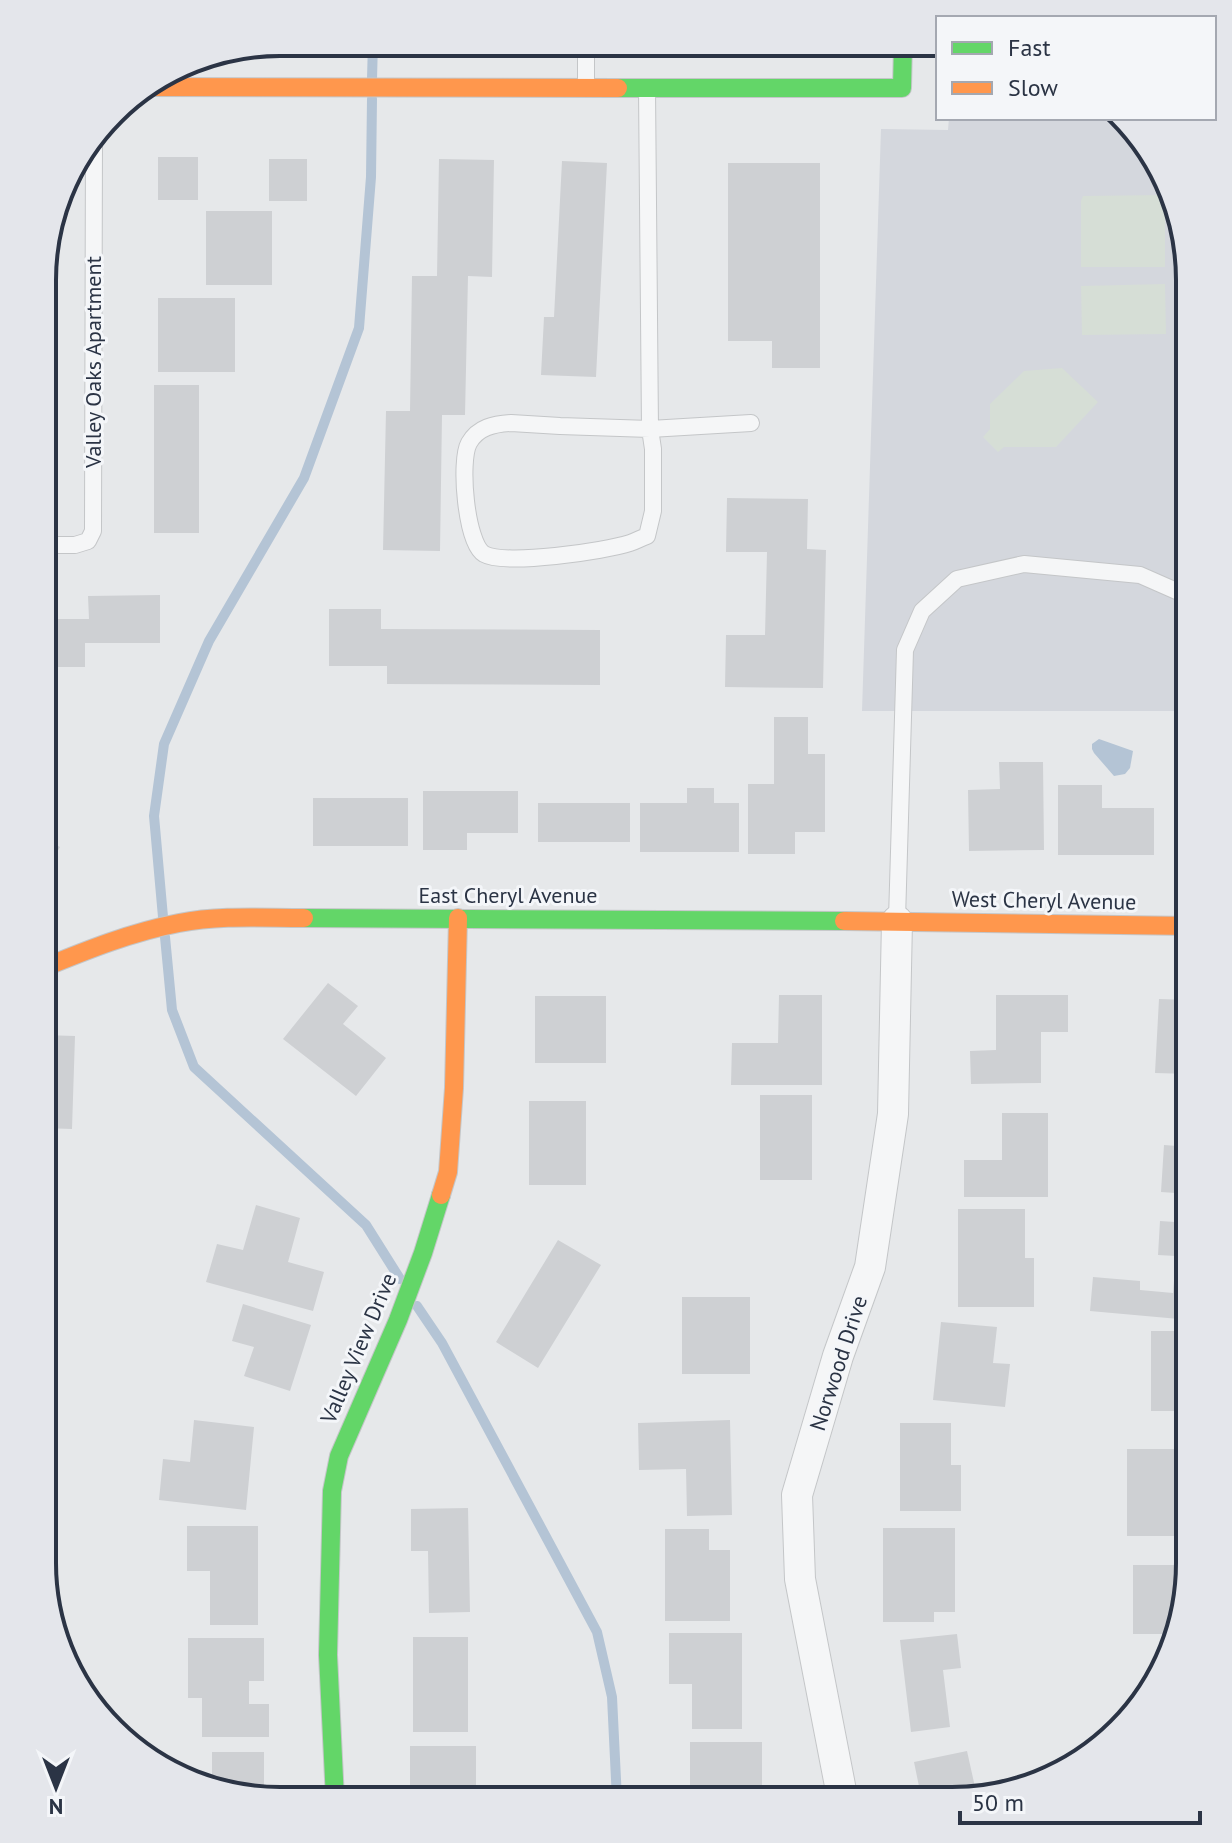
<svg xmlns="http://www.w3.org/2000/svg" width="1232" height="1843" viewBox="0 0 1232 1843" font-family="'PT Sans',sans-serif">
<rect width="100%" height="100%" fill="#e6e8ea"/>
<path fill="#d4d7dd" d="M 949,118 L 1118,118 L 1172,189 L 1190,280 L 1190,711 L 862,711 L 881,129 L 948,130 Z"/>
<path fill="#d6ded6" d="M 1165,195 L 1165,267 L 1081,267 L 1081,201 L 1083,196 Z
M 1165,284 L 1166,334 L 1082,335 L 1081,286 Z
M 1062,368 L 1098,402 L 1056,447 L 1004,447 L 998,452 L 983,437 L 990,429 L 990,404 L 1024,371 Z"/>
<path fill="#b4c4d5" d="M 1099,739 L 1133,751 L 1130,768 L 1125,774 L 1114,776 L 1094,753 L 1092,749 L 1092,744 Z"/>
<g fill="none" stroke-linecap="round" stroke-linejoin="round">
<path stroke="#b4c4d5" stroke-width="10" d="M 372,79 L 373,42
M 163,917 L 154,816 L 164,744 L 209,641 L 304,478 L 359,328 L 371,177 L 372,99
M 165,937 L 172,1010 L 194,1067 L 366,1225 L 400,1279
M 417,1306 L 442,1343 L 597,1632 L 612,1697 L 617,1800"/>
</g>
<path fill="#ced0d3" d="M 158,157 L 198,157 L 198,200 L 158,200 Z
M 269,159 L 307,159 L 307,201 L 269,201 Z
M 439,159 L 494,160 L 492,277 L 468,276 L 465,415 L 442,415 L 440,551 L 383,550 L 386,411 L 410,411 L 412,276 L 437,276 Z
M 562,161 L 607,163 L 596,377 L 541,375 L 544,317 L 554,317 Z
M 728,163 L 820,163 L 820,368 L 772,368 L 772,341 L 728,341 Z
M 206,211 L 272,211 L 272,285 L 206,285 Z
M 158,298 L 235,298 L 235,372 L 158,372 Z
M 154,385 L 199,385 L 199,533 L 154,533 Z
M 727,498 L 808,499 L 807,549 L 826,550 L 823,688 L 725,687 L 726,635 L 765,635 L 767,552 L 726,552 Z
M 160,595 L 160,643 L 85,643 L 85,667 L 43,667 L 44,619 L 89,619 L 88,596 Z
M 329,609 L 381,609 L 381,629 L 600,630 L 600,685 L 387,684 L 387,666 L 329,666 Z
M 774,717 L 808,717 L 808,754 L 825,754 L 825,832 L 795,832 L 795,854 L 748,854 L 748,784 L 774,784 Z
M 999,762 L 1043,762 L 1044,850 L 969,851 L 968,790 L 1000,789 Z
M 1185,781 L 1190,781 L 1190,838 L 1185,838 Z
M 1058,785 L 1102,785 L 1102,808 L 1154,808 L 1154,855 L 1058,855 Z
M 687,788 L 714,788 L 714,803 L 739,803 L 739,852 L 640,852 L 640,803 L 687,803 Z
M 423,791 L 518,791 L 518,833 L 467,833 L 467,850 L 423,850 Z
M 313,798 L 408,798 L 408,846 L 313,846 Z
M 538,803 L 630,803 L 630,842 L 538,842 Z
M 43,838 L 60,847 L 43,876 Z
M 328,983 L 358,1006 L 343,1024 L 386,1058 L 356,1096 L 283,1039 Z
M 779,995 L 822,995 L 822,1085 L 731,1085 L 732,1043 L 778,1043 Z
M 996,995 L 1068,995 L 1068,1032 L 1041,1032 L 1041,1083 L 971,1084 L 970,1051 L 996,1050 Z
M 535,996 L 606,996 L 606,1063 L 535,1063 Z
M 1159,999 L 1190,1000 L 1190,1074 L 1155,1073 Z
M 43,1035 L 75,1036 L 72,1129 L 43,1128 Z
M 760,1095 L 812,1095 L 812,1180 L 760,1180 Z
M 529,1101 L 586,1101 L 586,1185 L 529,1185 Z
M 1002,1113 L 1048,1113 L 1048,1197 L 964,1197 L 964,1160 L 1002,1160 Z
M 1164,1145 L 1190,1147 L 1190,1194 L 1161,1192 Z
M 256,1205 L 300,1218 L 288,1262 L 324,1272 L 313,1311 L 206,1282 L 217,1244 L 243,1250 Z
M 958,1209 L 1025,1209 L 1025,1258 L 1034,1258 L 1034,1307 L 958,1307 Z
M 1160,1221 L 1190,1223 L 1190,1320 L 1090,1311 L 1093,1277 L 1140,1281 L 1140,1290 L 1173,1293 L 1176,1256 L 1158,1255 Z
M 558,1240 L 601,1265 L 538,1368 L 496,1342 Z
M 682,1297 L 750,1297 L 750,1374 L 682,1374 Z
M 243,1304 L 311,1325 L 290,1391 L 244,1376 L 254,1347 L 232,1341 Z
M 941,1322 L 997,1327 L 993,1363 L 1010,1364 L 1005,1407 L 933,1400 Z
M 1151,1331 L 1190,1331 L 1190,1411 L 1151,1411 Z
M 194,1420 L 254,1427 L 246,1510 L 159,1500 L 163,1459 L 190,1462 Z
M 730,1420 L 732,1515 L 687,1516 L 686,1469 L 639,1470 L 638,1423 Z
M 900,1423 L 951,1423 L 951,1465 L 961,1465 L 961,1511 L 900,1511 Z
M 1127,1449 L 1190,1449 L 1189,1536 L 1127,1536 Z
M 468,1508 L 470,1612 L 429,1613 L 428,1551 L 411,1551 L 411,1509 Z
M 187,1526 L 258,1526 L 258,1625 L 210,1625 L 210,1571 L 187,1571 Z
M 883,1528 L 955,1528 L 955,1612 L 934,1612 L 934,1622 L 883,1622 Z
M 665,1529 L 709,1529 L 709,1550 L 730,1550 L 730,1621 L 665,1621 Z
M 1133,1565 L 1189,1565 L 1189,1579 L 1177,1640 L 1166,1662 L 1162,1662 L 1162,1634 L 1133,1634 Z
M 669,1633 L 742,1633 L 742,1729 L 692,1729 L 692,1684 L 669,1684 Z
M 957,1634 L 961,1668 L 943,1670 L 950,1727 L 911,1732 L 900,1640 Z
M 413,1637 L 468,1637 L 468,1732 L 413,1732 Z
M 188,1638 L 264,1638 L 264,1681 L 249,1681 L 249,1704 L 269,1704 L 269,1737 L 202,1737 L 202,1698 L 188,1698 Z
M 690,1742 L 762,1742 L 762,1800 L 715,1800 L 715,1785 L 690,1785 Z
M 410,1746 L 476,1746 L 476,1800 L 423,1800 L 423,1795 L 410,1795 Z
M 967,1751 L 977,1796 L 952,1801 L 922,1801 L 914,1762 Z
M 212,1752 L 264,1752 L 264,1799 L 249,1799 L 212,1784 Z"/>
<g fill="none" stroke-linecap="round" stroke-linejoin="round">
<defs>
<path id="lane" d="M 586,86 L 586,43
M 647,89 L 650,429 L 751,423
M 511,423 L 560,426 L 650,429 L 653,449 L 653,511 L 647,536 C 641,538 636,541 630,543 C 605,551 505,566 484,554 C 466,543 459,461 469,443 C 478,427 494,424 511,423 Z
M 44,545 L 75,545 L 88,541 L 93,531 L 94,136
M 897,919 L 905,650 L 922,611 L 957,579 L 1024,564 L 1140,575 L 1190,597"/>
<path id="street" d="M 843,1801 L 800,1579 L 797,1495 L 838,1356 L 870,1267 L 893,1114 L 897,921"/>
<path id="fast" d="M 618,88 L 902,88 L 903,44
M 304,918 L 844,921
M 335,1799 L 328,1655 L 332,1491 L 339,1456 L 398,1320 L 423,1253 L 441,1195"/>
<path id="slow" d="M 148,87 L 618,88
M 844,921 L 1190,926
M 43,968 C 87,950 132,932 179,923 C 220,915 262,918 304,918
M 441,1195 L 448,1172 L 454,1088 L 458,918"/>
</defs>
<use href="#lane" stroke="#c4c6c8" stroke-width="18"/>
<use href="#street" stroke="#c4c6c8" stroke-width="32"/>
<use href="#fast" stroke="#c4c6c8" stroke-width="20"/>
<use href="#slow" stroke="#c4c6c8" stroke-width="20"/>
<use href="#lane" stroke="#f5f6f7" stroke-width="16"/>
<use href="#street" stroke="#f5f6f7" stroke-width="30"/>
<use href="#fast" stroke="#63d668" stroke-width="18"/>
<use href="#slow" stroke="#ff974d" stroke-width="18"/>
</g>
<g text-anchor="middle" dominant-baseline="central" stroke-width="6" stroke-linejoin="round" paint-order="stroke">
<g font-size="22" fill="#2b3445" stroke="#f4f6f9">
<text transform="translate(93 362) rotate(-90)">Valley Oaks Apartment</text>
<text x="508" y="895">East Cheryl Avenue</text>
<text transform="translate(1044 900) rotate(1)">West Cheryl Avenue</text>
<text transform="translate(358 1348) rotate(-67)">Valley View Drive</text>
<text transform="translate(838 1363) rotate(-72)">Norwood Drive</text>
</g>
</g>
<path d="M0 0H1232V1843H0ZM280 56H952A224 224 0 0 1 1176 280V1563A224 224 0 0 1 952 1787H280A224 224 0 0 1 56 1563V280A224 224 0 0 1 280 56Z" fill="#e4e6eb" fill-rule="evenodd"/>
<path fill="none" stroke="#2b3445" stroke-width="4" d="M280 56H952A224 224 0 0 1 1176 280V1563A224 224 0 0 1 952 1787H280A224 224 0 0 1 56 1563V280A224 224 0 0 1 280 56Z"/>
<rect x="936" y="16" width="280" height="104" fill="#f4f6f9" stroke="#a4a8b1" stroke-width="2"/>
<rect x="952" y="42" width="40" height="12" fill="#63d668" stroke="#a4a8b1" stroke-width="2"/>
<text x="1008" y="56" font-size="24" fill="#2b3445">Fast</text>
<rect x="952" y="82" width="40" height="12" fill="#ff974d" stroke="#a4a8b1" stroke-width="2"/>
<text x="1008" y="96" font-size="24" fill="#2b3445">Slow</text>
<g transform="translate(56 1787) rotate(180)" stroke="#f4f6f9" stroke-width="6" paint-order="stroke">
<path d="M0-6L14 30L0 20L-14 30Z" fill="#2b3445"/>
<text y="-12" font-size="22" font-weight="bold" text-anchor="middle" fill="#2b3445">N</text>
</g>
<path d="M960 1811v12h240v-12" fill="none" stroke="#2b3445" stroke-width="4"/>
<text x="972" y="1811" font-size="24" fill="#2b3445" stroke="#f4f6f9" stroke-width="6" paint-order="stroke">50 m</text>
</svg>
